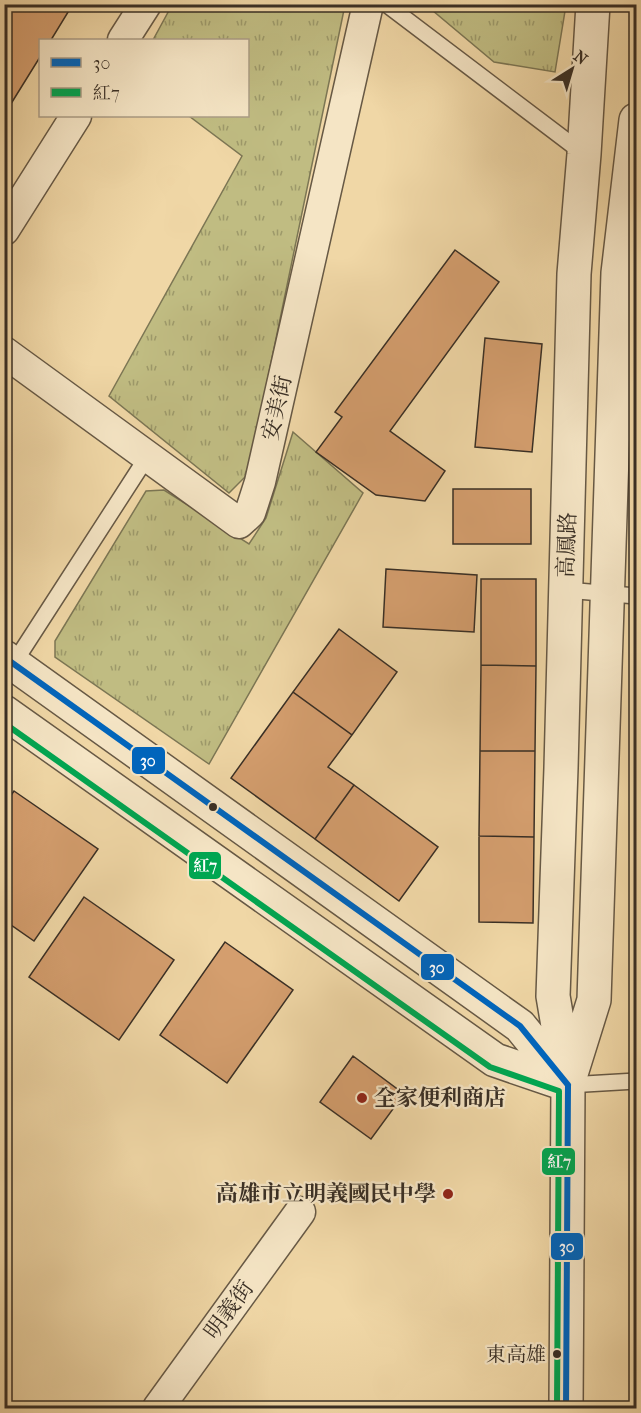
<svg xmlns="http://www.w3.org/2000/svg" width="641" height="1413" viewBox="0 0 641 1413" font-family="'IM FELL French Canon','Noto Serif TC',serif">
<defs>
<pattern id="grass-tufts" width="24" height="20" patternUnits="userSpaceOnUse" patternTransform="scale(1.5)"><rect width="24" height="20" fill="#c0bc82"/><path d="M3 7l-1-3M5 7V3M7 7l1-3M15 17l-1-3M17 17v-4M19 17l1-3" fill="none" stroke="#9d996a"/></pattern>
</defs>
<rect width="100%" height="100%" fill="#f0d7a6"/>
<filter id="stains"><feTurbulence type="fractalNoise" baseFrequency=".00333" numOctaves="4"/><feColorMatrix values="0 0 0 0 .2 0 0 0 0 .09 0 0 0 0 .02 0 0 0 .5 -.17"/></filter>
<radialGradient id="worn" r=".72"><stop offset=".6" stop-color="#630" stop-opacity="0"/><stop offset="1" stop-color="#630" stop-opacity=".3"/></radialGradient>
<path fill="url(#grass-tufts)" stroke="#7c7654" stroke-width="1.5" d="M 172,5 L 345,5 L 248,474 L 229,493 L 109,396 L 242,156 L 189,116 L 248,116 L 248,40 L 153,40 Z
M 426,5 L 566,5 L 555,72 L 494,62 Z
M 293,432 L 363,493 L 209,764 L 55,657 L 55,641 L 146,491 L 164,490 L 249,544 L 266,518 Z"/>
<path fill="#d49e6e" stroke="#392f25" stroke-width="1.5" d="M 4,4 L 73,4 L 51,40 L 40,40 L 40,57 L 4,115 Z
M 455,250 L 499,282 L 390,431 L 445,471 L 425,501 L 376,495 L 316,452 L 342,417 L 335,412 Z
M 485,338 L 542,344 L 532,452 L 475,447 Z
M 453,489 L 531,489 L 531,544 L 453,544 Z
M 386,569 L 477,575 L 474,632 L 383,627 Z
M 481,579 L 536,579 L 536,666 L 481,665 Z
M 339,629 L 397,672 L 352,735 L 293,692 Z
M 481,665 L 536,666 L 535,751 L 480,751 Z
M 293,692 L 352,735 L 328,767 L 354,785 L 315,839 L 231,778 Z
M 480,751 L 535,751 L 534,837 L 479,836 Z
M 354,785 L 438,847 L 399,901 L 315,839 Z
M 14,791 L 98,849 L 34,941 L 4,920 L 4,805 Z
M 479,836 L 534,837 L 533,923 L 479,922 Z
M 84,897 L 174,960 L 119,1040 L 29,977 Z
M 225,942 L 293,990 L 227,1083 L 160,1035 Z
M 353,1056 L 404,1094 L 371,1139 L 320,1102 Z"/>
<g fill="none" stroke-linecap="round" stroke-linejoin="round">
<defs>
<path id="service" d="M 386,4 L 584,154
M 566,590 L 636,596
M 14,663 L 147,457
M 568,1085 L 636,1081"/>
<path id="minor" d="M 123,40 L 146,4
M 4,230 L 76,116
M 4,352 L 239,523 L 250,513 L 260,482 L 368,4
M 158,1408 L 300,1212"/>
<path id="tertiary" d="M 4,657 L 520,1026 L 567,1084
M 4,712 L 495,1060 L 568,1085
M 570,1077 L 594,1000 L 618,273 L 636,120
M 566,1408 L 568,1085 L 553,996 L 561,768 L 574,274 L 584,154 L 593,4"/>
</defs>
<use href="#service" stroke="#675945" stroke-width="18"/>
<use href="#minor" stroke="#675945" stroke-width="33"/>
<use href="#tertiary" stroke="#675945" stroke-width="36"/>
<use href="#service" stroke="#f5e5c5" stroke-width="15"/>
<use href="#minor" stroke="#f5e5c5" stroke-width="30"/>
<use href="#tertiary" stroke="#f5e5c5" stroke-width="33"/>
<defs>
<path id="bus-1" d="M 4,657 L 520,1026 L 568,1085
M 566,1408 L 568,1085"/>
<path id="bus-2" d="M 4,723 L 490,1067 L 559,1091 L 557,1408"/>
</defs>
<use href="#bus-1" stroke="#f5e5c5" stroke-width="10"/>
<use href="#bus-2" stroke="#f5e5c5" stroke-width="10"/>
<use href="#bus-1" stroke="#0065bd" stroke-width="6"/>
<use href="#bus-2" stroke="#00a651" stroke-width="6"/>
</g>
<g fill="#392f25" stroke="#f5e5c5" stroke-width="2">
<circle cx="213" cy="807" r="5"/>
<circle cx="557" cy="1354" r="5"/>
</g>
<g fill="#8f2418" stroke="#f5e5c5" stroke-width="2">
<circle cx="362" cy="1098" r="6"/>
<circle cx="448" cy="1194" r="6"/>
</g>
<g text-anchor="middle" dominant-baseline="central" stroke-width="4.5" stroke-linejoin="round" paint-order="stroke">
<g font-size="20" fill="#392f25" stroke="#f5e5c5" text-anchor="end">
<text x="546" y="1354">東高雄</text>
</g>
<g font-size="22" fill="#392f25" stroke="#f5e5c5">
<text transform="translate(277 408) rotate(-77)">安美街</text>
<text transform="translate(567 545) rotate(-88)">高鳳路</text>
<text transform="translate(229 1310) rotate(-54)">明義街</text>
</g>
<g font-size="22" font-weight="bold" fill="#392f25" stroke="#f5e5c5" text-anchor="start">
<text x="374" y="1098">全家便利商店</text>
<text x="436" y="1194" text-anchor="end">高雄市立明義國民中學</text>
</g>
</g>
<g stroke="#f5e5c5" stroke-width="2">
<rect x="131" y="746" width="35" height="29" rx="6" fill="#0065bd"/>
<rect x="188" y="851" width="34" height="29" rx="6" fill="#00a651"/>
<rect x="420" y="953" width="35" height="28" rx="6" fill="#0065bd"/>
<rect x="541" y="1147" width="35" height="29" rx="6" fill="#00a651"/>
<rect x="550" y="1232" width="34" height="29" rx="6" fill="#0065bd"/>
</g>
<g font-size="16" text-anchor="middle" font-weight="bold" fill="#fff">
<text x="148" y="766">30</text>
<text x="205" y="871">紅7</text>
<text x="437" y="973">30</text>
<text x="559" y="1167">紅7</text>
<text x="567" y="1252">30</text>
</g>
<rect width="641" height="1413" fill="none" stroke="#f0d7a6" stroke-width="24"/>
<rect x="6" y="6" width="629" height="1401" fill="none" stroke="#392f25" stroke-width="3"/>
<rect x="12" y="12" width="617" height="1389" fill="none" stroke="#392f25" stroke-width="1.5"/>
<rect x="39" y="39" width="210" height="78" fill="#f5e5c5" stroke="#aa9c85" stroke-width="1.5"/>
<rect x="51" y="58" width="30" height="9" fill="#0065bd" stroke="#aa9c85" stroke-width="1.5"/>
<text x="93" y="69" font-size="18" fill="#392f25">30</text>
<rect x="51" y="88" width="30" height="9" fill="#00a651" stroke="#aa9c85" stroke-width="1.5"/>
<text x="93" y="99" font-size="18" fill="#392f25">紅7</text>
<g transform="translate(572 69) rotate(37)" stroke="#f5e5c5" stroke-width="4.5" paint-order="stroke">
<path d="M0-4.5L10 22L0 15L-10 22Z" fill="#392f25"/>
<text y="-9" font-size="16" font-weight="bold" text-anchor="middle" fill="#392f25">N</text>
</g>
<rect width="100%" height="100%" filter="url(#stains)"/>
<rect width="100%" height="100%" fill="url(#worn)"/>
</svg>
